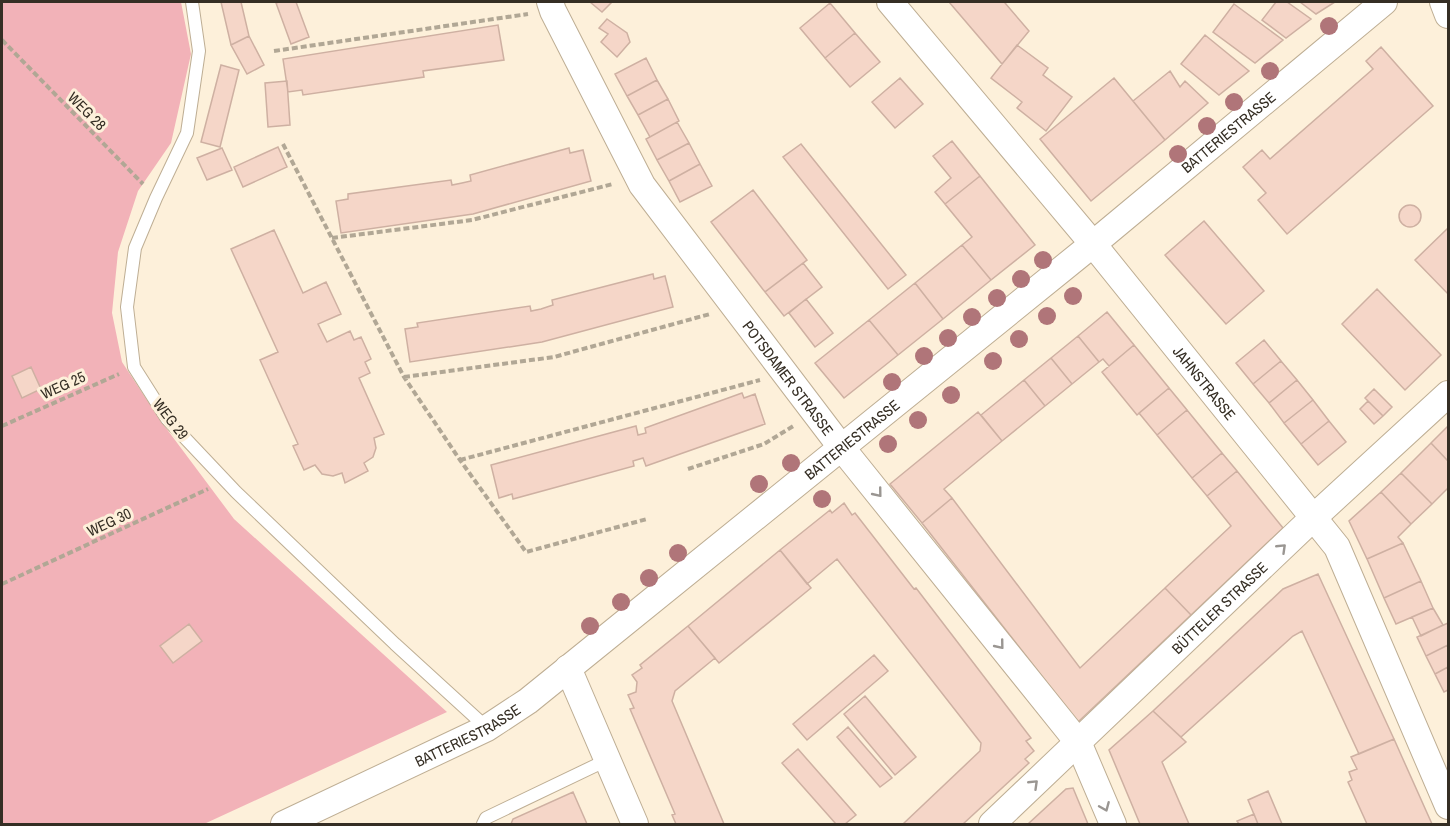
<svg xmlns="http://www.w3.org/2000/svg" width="1450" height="826" viewBox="0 0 1450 826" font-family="'Archivo Narrow',sans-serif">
<rect width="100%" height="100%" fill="#fdf0da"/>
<path fill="#f2b2b8" d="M 2,2 L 181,2 L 191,54 L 171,143 L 138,191 L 118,252 L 112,313 L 122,362 L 160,420 L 234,519 L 447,712 L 204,824 L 2,824 Z"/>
<path fill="#f5d6c8" stroke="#ceb0a2" stroke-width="1.5" d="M 221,2 L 241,2 L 249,36 L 231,45 Z
M 279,2 L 296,2 L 309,37 L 291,44 L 276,3 Z
M 590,2 L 612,2 L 602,12 Z
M 949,2 L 1007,2 L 1005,3 L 1029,31 L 1002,64 Z
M 1276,2 L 1287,2 L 1311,19 L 1286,38 L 1262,20 Z
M 1300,2 L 1335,2 L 1316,14 Z
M 830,3 L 855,33 L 825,58 L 800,28 Z
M 1234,4 L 1283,40 L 1255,63 L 1213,32 Z
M 607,19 L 627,33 L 630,42 L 617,57 L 601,42 L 608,34 L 599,28 Z
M 498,25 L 504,60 L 423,71 L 424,77 L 303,95 L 302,90 L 288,92 L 283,59 Z
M 855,33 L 880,62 L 850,87 L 825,58 Z
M 1205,35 L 1249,71 L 1219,95 L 1181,64 Z
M 249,36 L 264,65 L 247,74 L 231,45 Z
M 1017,45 L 1048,68 L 1043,75 L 1072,97 L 1046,131 L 1017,108 L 1022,102 L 991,78 Z
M 1381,47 L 1433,106 L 1287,234 L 1258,200 L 1266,193 L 1243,167 L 1262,150 L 1270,159 L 1373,69 L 1366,61 Z
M 646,58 L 657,80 L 627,96 L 615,74 Z
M 221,65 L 239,70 L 220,147 L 201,142 Z
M 1170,71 L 1180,87 L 1185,81 L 1208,103 L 1165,140 L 1133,101 Z
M 900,78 L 923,104 L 895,128 L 872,102 Z
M 1114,78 L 1165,140 L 1091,201 L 1040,139 Z
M 657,80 L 668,99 L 638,115 L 627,96 Z
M 287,81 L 290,125 L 268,127 L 265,83 Z
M 668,99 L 679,121 L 650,137 L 638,115 Z
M 677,122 L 689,143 L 657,160 L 646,139 Z
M 952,141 L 980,176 L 945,204 L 935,192 L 951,178 L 933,156 Z
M 689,143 L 700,164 L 669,181 L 657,160 Z
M 801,144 L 906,275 L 888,289 L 783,157 Z
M 278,147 L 287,167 L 243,187 L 234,167 Z
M 222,148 L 232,170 L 207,180 L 197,158 Z
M 569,148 L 570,153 L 583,150 L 591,181 L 473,214 L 341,233 L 336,201 L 348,199 L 348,194 L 451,180 L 452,185 L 462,183 L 471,181 L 470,175 Z
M 700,164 L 712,186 L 680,202 L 669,181 Z
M 980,176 L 1035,245 L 991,280 L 962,245 L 972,237 L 945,204 Z
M 753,190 L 807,260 L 765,292 L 711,222 Z
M1399 216a11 11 0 1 1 22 0a11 11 0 1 1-22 0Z
M 1204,221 L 1264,291 L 1226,324 L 1165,255 Z
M 1448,228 L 1448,294 L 1415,260 Z
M 274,230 L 303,293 L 326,282 L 341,314 L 318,324 L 327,342 L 350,331 L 354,340 L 361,337 L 371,359 L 365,362 L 370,373 L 359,378 L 384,434 L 374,438 L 376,448 L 373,457 L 364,463 L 368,471 L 345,483 L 342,473 L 333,476 L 322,474 L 315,465 L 304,470 L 293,446 L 298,444 L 260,360 L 278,352 L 231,249 Z
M 962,245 L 991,280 L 943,319 L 915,283 Z
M 803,263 L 822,287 L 784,316 L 765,292 Z
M 653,274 L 654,279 L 665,276 L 673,307 L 542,342 L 410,362 L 405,329 L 418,327 L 417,323 L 530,306 L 531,311 L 541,309 L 553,305 L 552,300 Z
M 915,283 L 943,319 L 898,355 L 869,320 Z
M 1377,289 L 1441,355 L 1405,390 L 1342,324 Z
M 806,299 L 833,333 L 815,347 L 789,313 Z
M 1107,312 L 1134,345 L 1109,366 L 1103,359 L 1099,362 L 1078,336 Z
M 869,320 L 898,355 L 844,398 L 815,363 Z
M 1078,336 L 1099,362 L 1072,384 L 1051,358 Z
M 1264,340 L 1281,361 L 1253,384 L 1236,363 Z
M 1134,345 L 1169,388 L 1137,415 L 1102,372 Z
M 1051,358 L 1072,384 L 1045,406 L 1024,380 Z
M 1281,361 L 1297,380 L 1269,403 L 1253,384 Z
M 31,367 L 41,389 L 22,398 L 12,376 Z
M 1024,380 L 1045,406 L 1002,441 L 981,415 Z
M 1297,380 L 1313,400 L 1284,423 L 1269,403 Z
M 1169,388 L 1187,410 L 1157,435 L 1139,413 Z
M 1374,389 L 1392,407 L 1383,416 L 1365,398 Z
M 742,393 L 744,398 L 755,394 L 765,424 L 646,466 L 643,458 L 633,461 L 634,466 L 513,499 L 512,494 L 499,498 L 491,465 L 636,426 L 638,435 L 646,433 L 645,428 Z
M 1313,400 L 1329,421 L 1301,444 L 1284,423 Z
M 1368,401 L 1383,416 L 1374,424 L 1360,409 Z
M 1187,410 L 1222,453 L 1192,478 L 1157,435 Z
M 978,412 L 1002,441 L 944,489 L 952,498 L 922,523 L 890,484 Z
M 1329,421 L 1346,442 L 1318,465 L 1301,444 Z
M 1448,426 L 1448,461 L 1431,443 Z
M 1431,443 L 1448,461 L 1448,488 L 1432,504 L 1401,473 Z
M 1222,453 L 1237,471 L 1207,496 L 1192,478 Z
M 1237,471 L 1283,528 L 1191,615 L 1165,588 L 1231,526 L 1207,496 Z
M 1401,473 L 1432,504 L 1411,524 L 1381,492 Z
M 1381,492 L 1411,524 L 1398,537 L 1403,543 L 1367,559 L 1349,521 Z
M 952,498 L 1080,668 L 1165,588 L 1191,615 L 1078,722 L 922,523 Z
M 844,503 L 852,515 L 855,513 L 914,589 L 916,588 L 1031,738 L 1026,741 L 1034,751 L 1025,759 L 1029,763 L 963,824 L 903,824 L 980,751 L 981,743 L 837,559 L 807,584 L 780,550 L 830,510 L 832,513 Z
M 1403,543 L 1421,581 L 1384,598 L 1367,559 Z
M 780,550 L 811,588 L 719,663 L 688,626 Z
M 1318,574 L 1394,739 L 1359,754 L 1302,631 L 1293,636 L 1181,737 L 1153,711 L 1283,589 Z
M 1421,581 L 1433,608 L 1396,624 L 1384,598 Z
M 1433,608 L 1443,625 L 1421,636 L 1412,617 Z
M 1448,623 L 1448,645 L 1426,656 L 1417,637 Z
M 189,624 L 202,641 L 173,663 L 160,646 Z
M 688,626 L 715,658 L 675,691 L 672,701 L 724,824 L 676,824 L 672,815 L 675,814 L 630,709 L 634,708 L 628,695 L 636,692 L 637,682 L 632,675 L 642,668 L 640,665 Z
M 1448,645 L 1448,667 L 1435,674 L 1426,656 Z
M 874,655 L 888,671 L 807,740 L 793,724 Z
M 1448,667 L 1448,690 L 1444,692 L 1435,674 Z
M 865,696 L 916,757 L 895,775 L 844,714 Z
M 1153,711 L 1186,742 L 1162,762 L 1189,824 L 1140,824 L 1109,750 Z
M 848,727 L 892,778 L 880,787 L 837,737 Z
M 1394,739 L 1402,757 L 1432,824 L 1367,824 L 1348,782 L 1352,780 L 1349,772 L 1357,769 L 1351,757 Z
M 798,749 L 856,815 L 845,824 L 836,824 L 782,763 Z
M 1073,788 L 1088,824 L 1028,824 L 1066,789 Z
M 1268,791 L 1282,824 L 1258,824 L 1248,800 Z
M 573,792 L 587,824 L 511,824 L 513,819 Z
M 1254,814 L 1258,824 L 1239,824 L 1237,821 Z"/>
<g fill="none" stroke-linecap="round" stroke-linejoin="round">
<defs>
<path id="service" d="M 192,2 L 199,51 L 187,133 L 156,198 L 135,248 L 127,307 L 134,367 L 167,419 L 236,492 L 395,644 L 487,728
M 483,824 L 486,818 L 607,760"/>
<g id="minor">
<path id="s1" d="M 550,2 L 553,11 L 642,185 L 841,447 L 1078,742 L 1113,824"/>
<path id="s2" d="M 890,2 L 1093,244 L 1337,547 L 1448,806"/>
<path d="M 1443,2 L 1448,15"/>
<path d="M 568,668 L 635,824"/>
<path id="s3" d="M 284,824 L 487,728 L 528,701 L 1093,244 L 1384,2"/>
<path id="s4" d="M 992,824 L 1313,518 L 1448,394"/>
</g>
</defs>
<use href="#service" stroke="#beae94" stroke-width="14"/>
<use href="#minor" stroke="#beae94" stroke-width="28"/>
<path stroke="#b1a795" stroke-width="4" stroke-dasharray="6 3" stroke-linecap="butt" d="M 2,40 L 143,184
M 274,51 L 528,14
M 283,144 L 404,377 L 460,460 L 526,552 L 647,519
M 332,238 L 472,220 L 613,184
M 404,377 L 554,357 L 710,314
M 2,426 L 119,374
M 460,460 L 760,380
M 688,469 L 764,444 L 795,425
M 2,584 L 208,489"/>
<use href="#service" stroke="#fff" stroke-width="12"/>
<use href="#minor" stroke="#fff" stroke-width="26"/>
</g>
<g fill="#b07579">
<circle cx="1329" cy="26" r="9"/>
<circle cx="1270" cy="71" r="9"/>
<circle cx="1234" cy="102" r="9"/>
<circle cx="1207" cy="126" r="9"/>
<circle cx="1178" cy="154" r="9"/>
<circle cx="1043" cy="260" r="9"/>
<circle cx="1021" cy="279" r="9"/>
<circle cx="1073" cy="296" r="9"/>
<circle cx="997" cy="298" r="9"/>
<circle cx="1047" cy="316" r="9"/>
<circle cx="972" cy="317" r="9"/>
<circle cx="948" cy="338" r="9"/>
<circle cx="1019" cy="339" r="9"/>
<circle cx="924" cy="356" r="9"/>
<circle cx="993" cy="361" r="9"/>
<circle cx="892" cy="382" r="9"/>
<circle cx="951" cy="395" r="9"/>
<circle cx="918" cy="420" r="9"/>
<circle cx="888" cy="444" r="9"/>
<circle cx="791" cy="463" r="9"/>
<circle cx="759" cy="484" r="9"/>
<circle cx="822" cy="499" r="9"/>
<circle cx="678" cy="553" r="9"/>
<circle cx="649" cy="578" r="9"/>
<circle cx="621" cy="602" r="9"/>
<circle cx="590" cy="626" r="9"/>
</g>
<defs><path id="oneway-chevron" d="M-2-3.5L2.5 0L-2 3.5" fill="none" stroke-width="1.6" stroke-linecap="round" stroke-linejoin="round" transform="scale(1.5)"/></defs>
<g stroke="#9a9692">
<use href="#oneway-chevron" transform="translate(878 493) rotate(51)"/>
<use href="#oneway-chevron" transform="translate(1282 548) rotate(-44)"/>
<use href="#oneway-chevron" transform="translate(1000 645) rotate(51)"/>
<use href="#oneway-chevron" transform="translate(1034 784) rotate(-44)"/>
<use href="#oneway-chevron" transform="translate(1105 807) rotate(67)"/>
</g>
<g text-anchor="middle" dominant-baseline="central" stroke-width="6" stroke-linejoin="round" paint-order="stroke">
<g font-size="15" fill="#352e24" stroke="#fdf0da">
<text transform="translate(87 111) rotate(45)">WEG 28</text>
<text stroke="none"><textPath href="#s3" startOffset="1176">BATTERIESTRASSE</textPath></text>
<text stroke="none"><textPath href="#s1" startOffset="447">POTSDAMER STRASSE</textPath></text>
<text stroke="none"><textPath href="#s2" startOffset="494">JAHNSTRASSE</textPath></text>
<text transform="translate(63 385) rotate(-24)">WEG 25</text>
<text transform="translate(171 419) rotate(52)">WEG 29</text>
<text stroke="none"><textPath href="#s3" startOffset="690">BATTERIESTRASSE</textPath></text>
<text transform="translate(109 522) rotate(-25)">WEG 30</text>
<text stroke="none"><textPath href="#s4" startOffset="314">BÜTTELER STRASSE</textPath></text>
<text stroke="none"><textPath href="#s3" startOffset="204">BATTERIESTRASSE</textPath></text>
</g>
</g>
<rect width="1450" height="826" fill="none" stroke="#352e24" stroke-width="6"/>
</svg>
